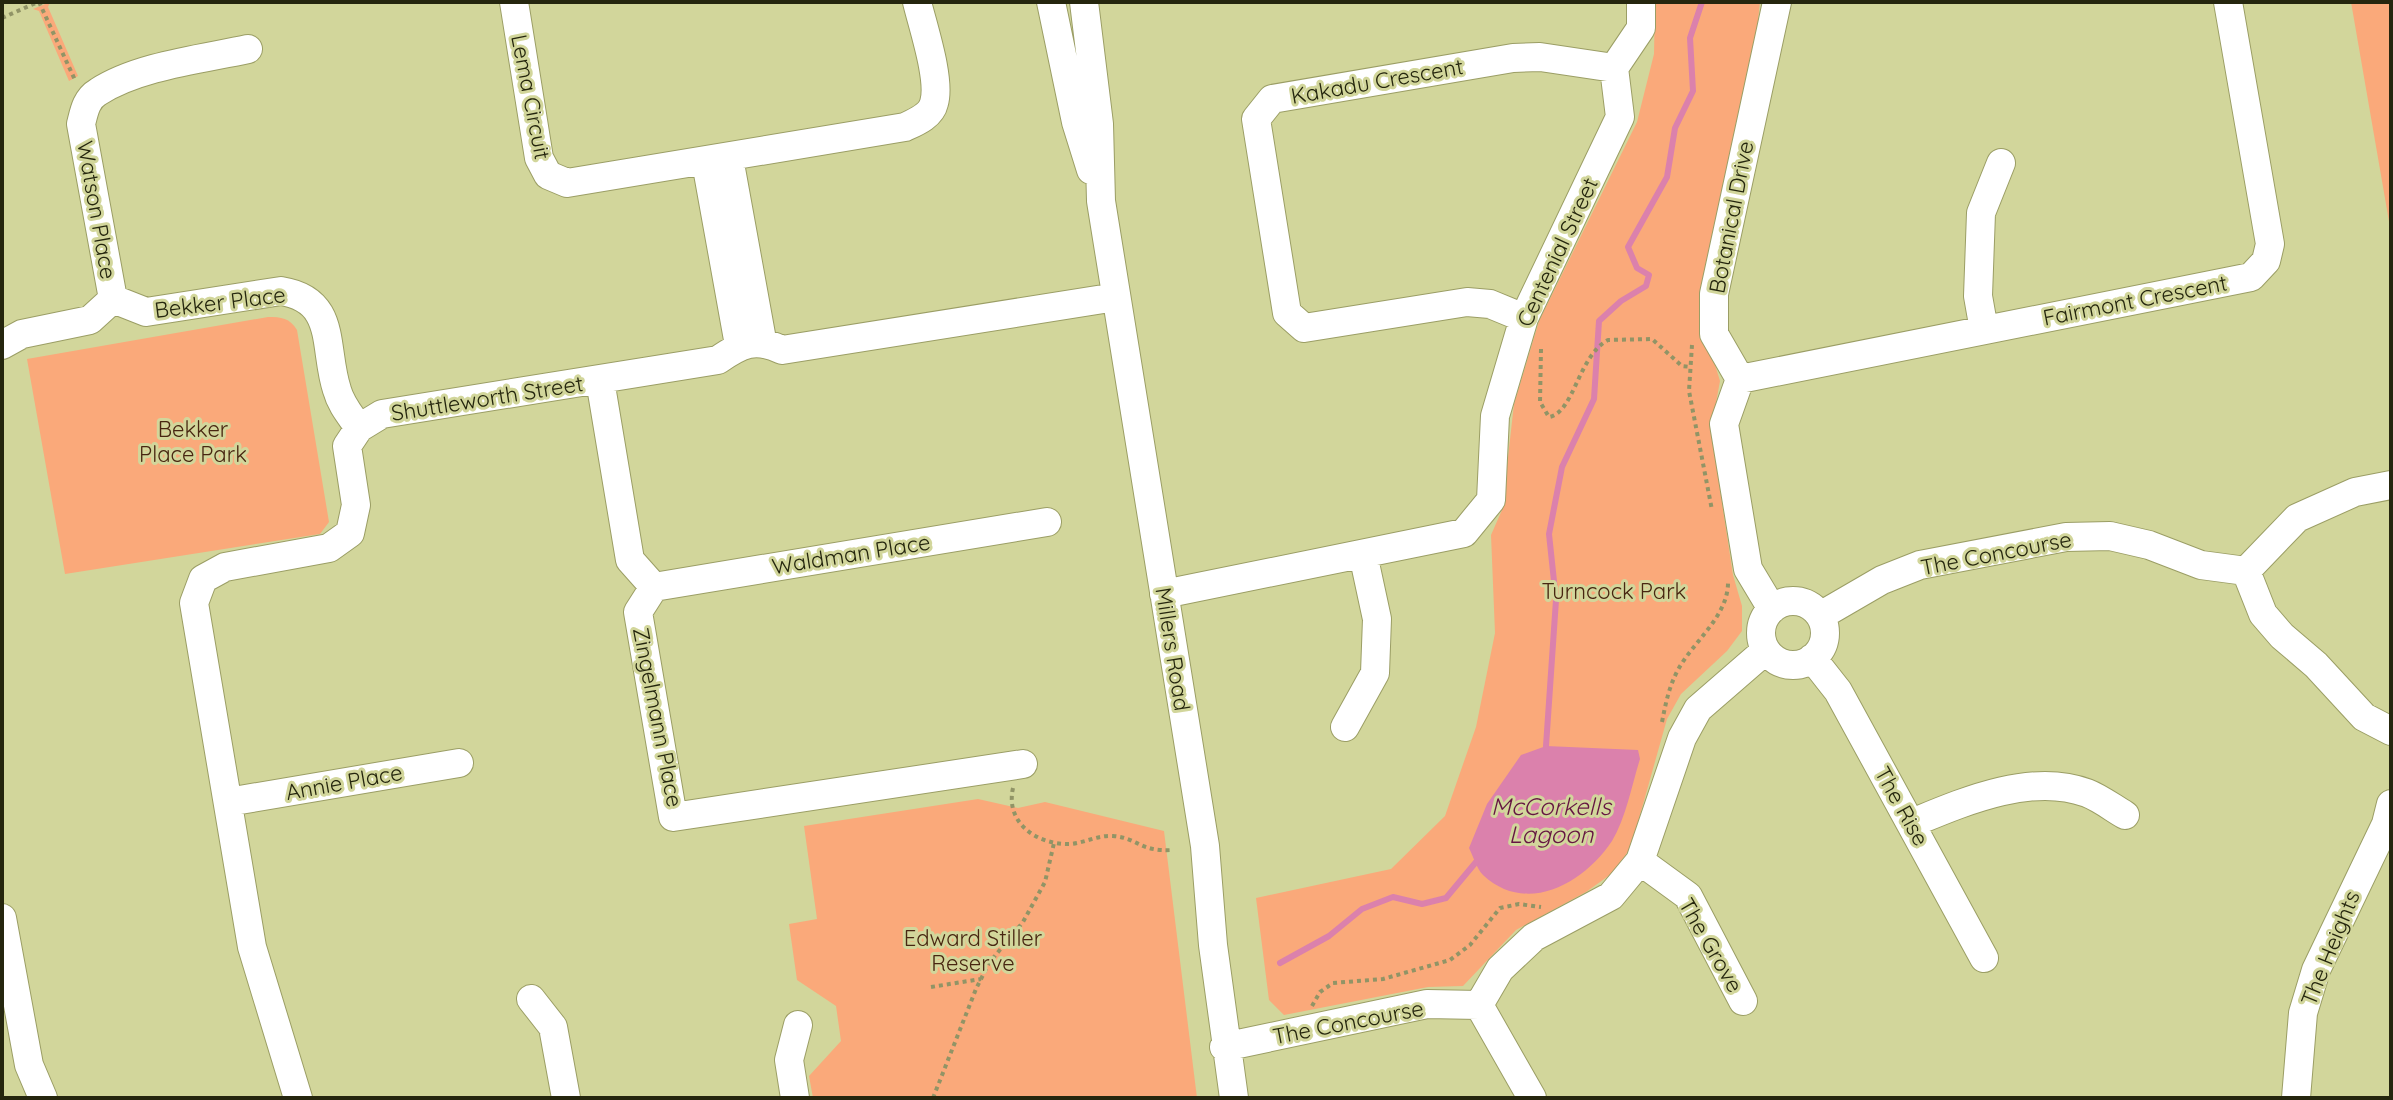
<svg xmlns="http://www.w3.org/2000/svg" width="2393" height="1100" viewBox="0 0 2393 1100" font-family="Quicksand,sans-serif">
<rect width="100%" height="100%" fill="#d2d69b"/>
<path fill="#faa97a" d="M 50,2 L 48,7 L 78,76 L 69,81 L 39,11 L 33,9 Z
M 1655,2 L 1760,2 L 1755,49 L 1703,325 L 1720,381 L 1711,430 L 1733,575 L 1742,606 L 1742,631 L 1727,651 L 1681,694 L 1667,719 L 1631,847 L 1614,872 L 1586,892 L 1516,930 L 1463,986 L 1428,987 L 1284,1015 L 1269,1000 L 1256,898 L 1391,869 L 1445,816 L 1476,727 L 1495,633 L 1491,535 L 1502,510 L 1514,404 L 1539,321 L 1637,122 L 1654,54 Z
M 2351,2 L 2391,2 L 2391,233 Z
M 268,317 C 281,317 290,318 297,330 L 329,522 L 320,534 L 65,574 L 27,359 Z
M 978,799 L 1018,808 L 1045,802 L 1164,831 L 1197,1098 L 813,1098 L 809,1076 L 841,1041 L 836,1006 L 797,980 L 789,924 L 817,919 L 804,826 Z"/>
<path fill="#db81ac" d="M 1546,746 L 1638,750 L 1640,759 C 1632,784 1626,818 1612,841 C 1584,883 1527,916 1483,875 C 1477,869 1473,856 1469,848 L 1487,804 L 1521,755 Z"/>
<g fill="none" stroke-linecap="round" stroke-linejoin="round">
<path stroke="#db81ac" stroke-width="6" d="M 1546,746 L 1556,600 L 1549,534 L 1562,467 L 1594,399 L 1599,321 L 1621,301 L 1646,286 L 1649,275 L 1637,268 L 1628,247 L 1667,177 L 1675,128 L 1693,91 L 1690,38 L 1702,2
M 1280,963 L 1329,936 L 1362,909 L 1393,897 L 1422,904 L 1446,898 L 1476,862"/>
<defs>
<path id="minor" d="M 514,2 L 539,158 L 548,175 L 567,183 L 905,127 C 916,122 931,116 934,103 C 941,80 923,27 917,2
M 1051,2 L 1076,122 L 1091,170
M 1084,2 L 1099,124 L 1101,201 L 1205,846 L 1213,945 L 1234,1098
M 729,158 L 762,340
M 706,162 L 739,345
M 113,299 L 81,124 C 84,112 86,99 98,92 C 138,66 202,59 248,49
M 1524,318 L 1490,304 L 1467,302 L 1304,328 L 1287,313 L 1256,119 L 1272,99 L 1513,58 L 1540,57 L 1614,68
M 1984,330 L 1978,296 L 1981,213 L 2001,163
M 2,345 L 22,334 L 90,320 L 113,299 L 146,312 L 281,291 C 338,300 323,348 337,390 C 341,405 351,416 359,428
M 1740,379 L 2251,277 L 2266,261 L 2270,244 L 2228,2
M 600,380 L 630,560 L 654,587 L 638,612 L 673,817 L 1023,764
M 2246,571 L 2297,518 L 2355,492 L 2391,485
M 654,587 L 1047,522
M 1164,594 L 1464,533 L 1491,500 L 1495,416 L 1524,318 L 1620,117 L 1614,68 L 1641,28 L 1641,2
M1761 633a32 32 0 1 1 64 0a32 32 0 1 1-64 0Z
M 1772,609 L 1748,569 L 1724,424 L 1740,379 L 1714,334 L 1714,294 L 1777,2
M 1820,616 L 1882,580 L 1920,565 L 2066,537 L 2110,536 L 2149,545 L 2201,565 L 2246,571 L 2263,614 L 2282,636 L 2316,665 L 2364,717 L 2391,731
M 1812,658 L 1838,691 L 1984,958
M 1345,727 L 1375,673 L 1377,619 L 1363,554
M 228,802 L 459,763
M 1912,823 C 1963,802 2031,772 2087,793 C 2100,798 2113,808 2125,815
M 1640,861 L 1688,896 L 1743,1001
M 2,918 L 29,1065 L 43,1098
M 531,999 L 553,1027 L 566,1098
M 1479,1005 L 1532,1098
M 1224,1047 L 1427,1004 L 1479,1005 L 1500,969 L 1534,937 L 1611,896 L 1640,861 L 1682,738 L 1698,709 L 1766,650
M 298,1098 L 252,947 L 194,603 L 203,579 L 225,567 L 329,548 L 350,533 L 356,505 L 347,446 L 359,428 L 382,414 L 718,360 C 741,344 755,337 782,350 L 1116,297
M 795,1098 L 789,1060 L 798,1025
M 2296,1098 L 2303,1013 L 2316,970 L 2386,824 L 2391,804"/>
</defs>
<use href="#minor" stroke="#9b9e65" stroke-width="30"/>
<path stroke="#919466" stroke-width="4" stroke-dasharray="4 4" stroke-linecap="butt" d="M 39,2 L 75,80
M 2,18 L 38,2
M 1692,345 L 1689,391 L 1712,510
M 1541,349 L 1540,402 L 1549,417 C 1574,413 1578,356 1608,340 L 1652,339 L 1682,366 L 1691,367
M 1662,722 C 1666,702 1669,686 1679,668 C 1695,640 1729,615 1728,581
M 1013,788 C 1005,823 1037,845 1070,844 C 1085,843 1097,835 1113,836 C 1138,838 1140,852 1172,850
M 931,987 L 981,979
M 1312,1006 L 1320,992 L 1333,983 L 1383,979 L 1450,960 L 1470,945 L 1500,908 L 1519,904 L 1541,907
M 933,1098 L 976,989 L 989,963 L 1023,922 L 1045,882 L 1054,843"/>
<use href="#minor" stroke="#fff" stroke-width="28"/>
</g>
<g text-anchor="middle" dominant-baseline="central" stroke-width="6" stroke-linejoin="round" paint-order="stroke">
<g font-size="22" fill="#25260e" stroke="#d2d69b">
<text transform="translate(1377 81) rotate(-10)">Kakadu Crescent</text>
<text transform="translate(531 97) rotate(79)">Lema Circuit</text>
<text transform="translate(97 210) rotate(80)">Watson Place</text>
<text transform="translate(1731 217) rotate(-79)">Botanical Drive</text>
<text transform="translate(1557 252) rotate(-65)">Centenial Street</text>
<text transform="translate(2135 300) rotate(-11)">Fairmont Crescent</text>
<text transform="translate(220 302) rotate(-7)">Bekker Place</text>
<text transform="translate(487 398) rotate(-9)">Shuttleworth Street</text>
<text transform="translate(1996 553) rotate(-11)">The Concourse</text>
<text transform="translate(851 554) rotate(-9)">Waldman Place</text>
<text transform="translate(1173 649) rotate(81)">Millers Road</text>
<text transform="translate(658 717) rotate(79)">Zingelmann Place</text>
<text transform="translate(344 782) rotate(-10)">Annie Place</text>
<text transform="translate(1902 806) rotate(61)">The Rise</text>
<text transform="translate(1711 945) rotate(60)">The Grove</text>
<text transform="translate(2330 948) rotate(-68)">The Heights</text>
<text transform="translate(1348 1022) rotate(-11)">The Concourse</text>
</g>
<g font-size="22" fill="#482611" stroke="#d2d69b">
<text x="193" y="429">Bekker<tspan x="193" dy="25">Place Park</tspan></text>
<text x="1614" y="591">Turncock Park</text>
<text x="973" y="938">Edward Stiller<tspan x="973" dy="25">Reserve</tspan></text>
</g>
<g font-size="24" font-style="italic" fill="#651542" stroke="#d2d69b">
<text x="1551" y="806">McCorkells<tspan x="1551" dy="28">Lagoon</tspan></text>
</g>
</g>
<rect width="2393" height="1100" fill="none" stroke="#25260e" stroke-width="8"/>
</svg>
